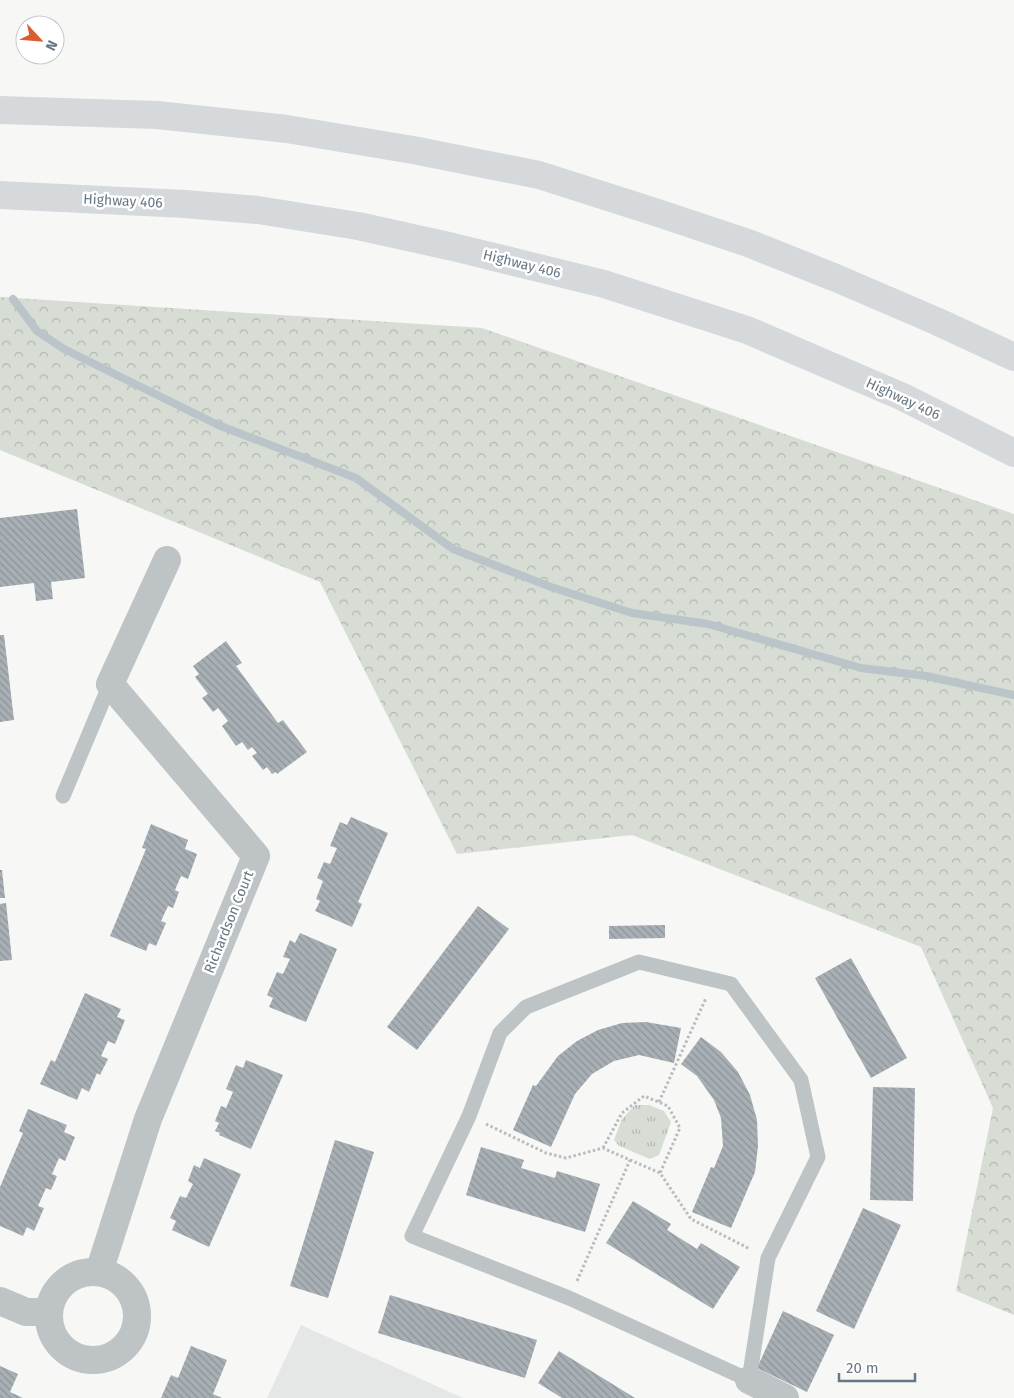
<svg xmlns="http://www.w3.org/2000/svg" width="1014" height="1398" viewBox="0 0 1014 1398" font-family="'Fira Sans',sans-serif">
<defs>
<pattern id="grass-tufts" width="24" height="20" patternUnits="userSpaceOnUse" patternTransform="scale(1.25)"><rect width="24" height="20" fill="#d7dcd4"/><path d="M3 7l-1-3M5 7V3M7 7l1-3M15 17l-1-3M17 17v-4M19 17l1-3" fill="none" stroke="#b2b7b2"/></pattern>
<pattern id="forest-crowns" width="20" height="18" patternUnits="userSpaceOnUse" patternTransform="scale(1.25)"><rect width="20" height="18" fill="#d7dcd4"/><path d="M2 6a3 3 0 1 1 6 0M12 15a3 3 0 1 1 6 0" fill="none" stroke="#b2b7b2"/></pattern>
<pattern id="building-back-hatch" width="6" height="6" patternUnits="userSpaceOnUse" patternTransform="scale(1.25)"><rect width="6" height="6" fill="#a8b0b5"/><path d="M-1 5l2 2M0 0l6 6M5-1l2 2" fill="none" stroke="#8d9499"/></pattern>
</defs>
<rect width="100%" height="100%" fill="#f7f7f5"/>
<path fill="#e5e6e6" d="M 301,1325 L 463,1398 L 267,1398 Z"/>
<path fill="url(#grass-tufts)" d="M 635,1105 L 649,1105 L 664,1111 L 671,1122 L 659,1155 L 650,1159 L 619,1146 L 614,1140 L 622,1119 Z"/>
<path fill="url(#forest-crowns)" d="M 0,297 L 482,328 L 1014,514 L 1014,1315 L 956,1291 L 993,1108 L 921,947 L 632,835 L 457,854 L 320,582 L 0,450 Z"/>
<g fill="none" stroke-linecap="round" stroke-linejoin="round">
<path stroke="#bac4c9" stroke-width="8" d="M 13,299 L 37,331 L 64,349 L 218,425 L 356,478 L 453,549 L 551,587 L 632,613 L 708,624 L 861,668 L 926,676 L 1014,695"/>
</g>
<path fill="url(#building-back-hatch)" d="M 77,509 L 85,578 L 51,582 L 53,599 L 36,601 L 34,583 L 0,587 L 0,518 Z
M 0,635 L 4,635 L 14,720 L 0,722 Z
M 226,641 L 242,663 L 236,666 L 278,723 L 283,720 L 307,752 L 277,774 L 276,772 L 272,774 L 267,767 L 263,770 L 252,756 L 257,753 L 252,747 L 248,750 L 242,742 L 236,746 L 222,726 L 228,721 L 218,708 L 213,712 L 202,698 L 208,694 L 195,677 L 199,674 L 193,666 Z
M 351,817 L 388,833 L 358,902 L 362,904 L 352,927 L 315,911 L 320,901 L 316,899 L 323,881 L 317,878 L 324,862 L 330,864 L 337,848 L 330,846 L 340,822 L 347,825 Z
M 151,824 L 188,840 L 185,849 L 197,854 L 188,879 L 181,876 L 175,890 L 179,892 L 173,908 L 168,906 L 161,921 L 166,923 L 156,946 L 149,943 L 146,951 L 110,936 L 146,849 L 142,848 Z
M 0,870 L 2,870 L 5,898 L 0,898 Z
M 6,903 L 12,960 L 0,961 L 0,904 Z
M 478,906 L 509,929 L 417,1050 L 387,1027 Z
M 665,925 L 665,938 L 609,939 L 609,926 Z
M 300,933 L 337,949 L 306,1022 L 269,1007 L 273,998 L 267,995 L 277,972 L 283,974 L 290,959 L 283,957 L 290,940 L 295,943 Z
M 851,958 L 907,1058 L 871,1078 L 815,978 Z
M 85,993 L 121,1009 L 117,1017 L 125,1020 L 115,1044 L 108,1041 L 101,1056 L 108,1059 L 100,1075 L 97,1073 L 89,1092 L 82,1088 L 77,1100 L 40,1084 L 51,1060 L 55,1062 Z
M 646,1022 L 681,1028 L 674,1063 L 639,1055 L 614,1061 L 592,1074 L 575,1094 L 551,1147 L 513,1130 L 533,1085 L 536,1086 L 558,1056 L 577,1041 L 598,1030 L 622,1023 Z
M 701,1037 L 721,1052 L 738,1072 L 750,1095 L 757,1120 L 758,1146 L 755,1172 L 731,1228 L 692,1212 L 711,1167 L 714,1168 L 723,1146 L 721,1118 L 714,1100 L 697,1076 L 681,1064 Z
M 246,1060 L 283,1075 L 251,1149 L 219,1135 L 220,1133 L 215,1131 L 219,1123 L 215,1121 L 221,1106 L 226,1108 L 233,1092 L 226,1089 L 236,1065 L 243,1068 Z
M 873,1087 L 915,1088 L 913,1201 L 870,1200 Z
M 28,1109 L 67,1125 L 64,1132 L 75,1137 L 65,1161 L 59,1158 L 52,1174 L 57,1176 L 51,1190 L 46,1188 L 38,1206 L 44,1208 L 34,1231 L 27,1227 L 23,1236 L 0,1226 L 0,1187 L 23,1133 L 19,1131 Z
M 335,1140 L 374,1152 L 328,1298 L 290,1286 Z
M 481,1147 L 524,1160 L 521,1168 L 555,1178 L 557,1171 L 600,1184 L 585,1232 L 466,1195 Z
M 204,1158 L 241,1174 L 209,1247 L 172,1230 L 176,1221 L 170,1218 L 180,1196 L 186,1198 L 193,1184 L 188,1181 L 194,1165 L 200,1168 Z
M 633,1201 L 671,1224 L 667,1230 L 697,1249 L 701,1243 L 740,1267 L 713,1309 L 606,1243 Z
M 863,1208 L 901,1225 L 854,1329 L 816,1311 Z
M 390,1295 L 537,1340 L 525,1378 L 378,1333 Z
M 783,1311 L 834,1335 L 807,1392 L 757,1368 Z
M 191,1346 L 227,1360 L 213,1394 L 222,1398 L 161,1398 L 171,1375 L 178,1378 Z
M 559,1351 L 635,1398 L 562,1398 L 538,1383 Z
M 0,1366 L 18,1374 L 10,1392 L 23,1398 L 0,1398 Z"/>
<g fill="none" stroke-linecap="round" stroke-linejoin="round">
<path stroke="#b9bcbe" stroke-width="3" stroke-dasharray="2.5 2.5" stroke-linecap="butt" d="M 659,1102 L 706,998
M 486,1124 L 546,1153 L 566,1158 L 603,1148 L 660,1173 L 691,1219 L 750,1249
M 603,1148 L 622,1113 L 644,1096 L 668,1106 L 680,1128 L 660,1173
M 577,1281 L 630,1160"/>
<path stroke="#bec3c6" stroke-width="15" d="M 63,796 L 110,684
M 639,962 L 731,984 L 801,1080 L 818,1157 L 768,1258 L 749,1380 L 569,1298 L 412,1236 L 469,1116 L 500,1033 L 526,1007 Z"/>
<path stroke="#bec3c6" stroke-width="28" d="M49 1316a44 44 0 1 1 88 0a44 44 0 1 1-88 0Z
M 99,1272 L 148,1119 L 256,856 L 110,684 L 167,560
M 0,1301 L 26,1312 L 49,1312
M 749,1380 L 785,1398"/>
<path stroke="#d5d9dc" stroke-width="28" d="M 0,110 L 157,115 L 287,129 L 413,150 L 539,175 L 658,213 L 748,243 L 836,278 L 936,321 L 1014,357
M 0,195 L 185,204 L 258,210 L 358,226 L 453,247 L 604,284 L 747,330 L 903,397 L 1014,453"/>
</g>
<g text-anchor="middle" dominant-baseline="central" stroke-width="5" stroke-linejoin="round" paint-order="stroke">
<g font-size="14" fill="#687784" stroke="#fff">
<text transform="translate(123 201) rotate(3)">Highway 406</text>
<text transform="translate(522 264) rotate(14)">Highway 406</text>
<text transform="translate(903 399) rotate(25)">Highway 406</text>
<text transform="translate(229 922) rotate(-68)">Richardson Court</text>
</g>
</g>
<g transform="translate(40 40) rotate(116)"><circle r="24" fill="#ffffff" stroke="#c3c9ce"/>
<path d="M0-4L9 19L0 12L-9 19Z" fill="#d95c33"/>
<text y="-8" font-size="14" font-weight="bold" text-anchor="middle" fill="#687784">N</text>
</g>
<path d="M839 1373v8h76v-8" fill="none" stroke="#687784" stroke-width="2.5"/>
<text x="846" y="1373" font-size="15" fill="#687784" stroke="#ffffff" stroke-width="4" paint-order="stroke">20 m</text>
</svg>
